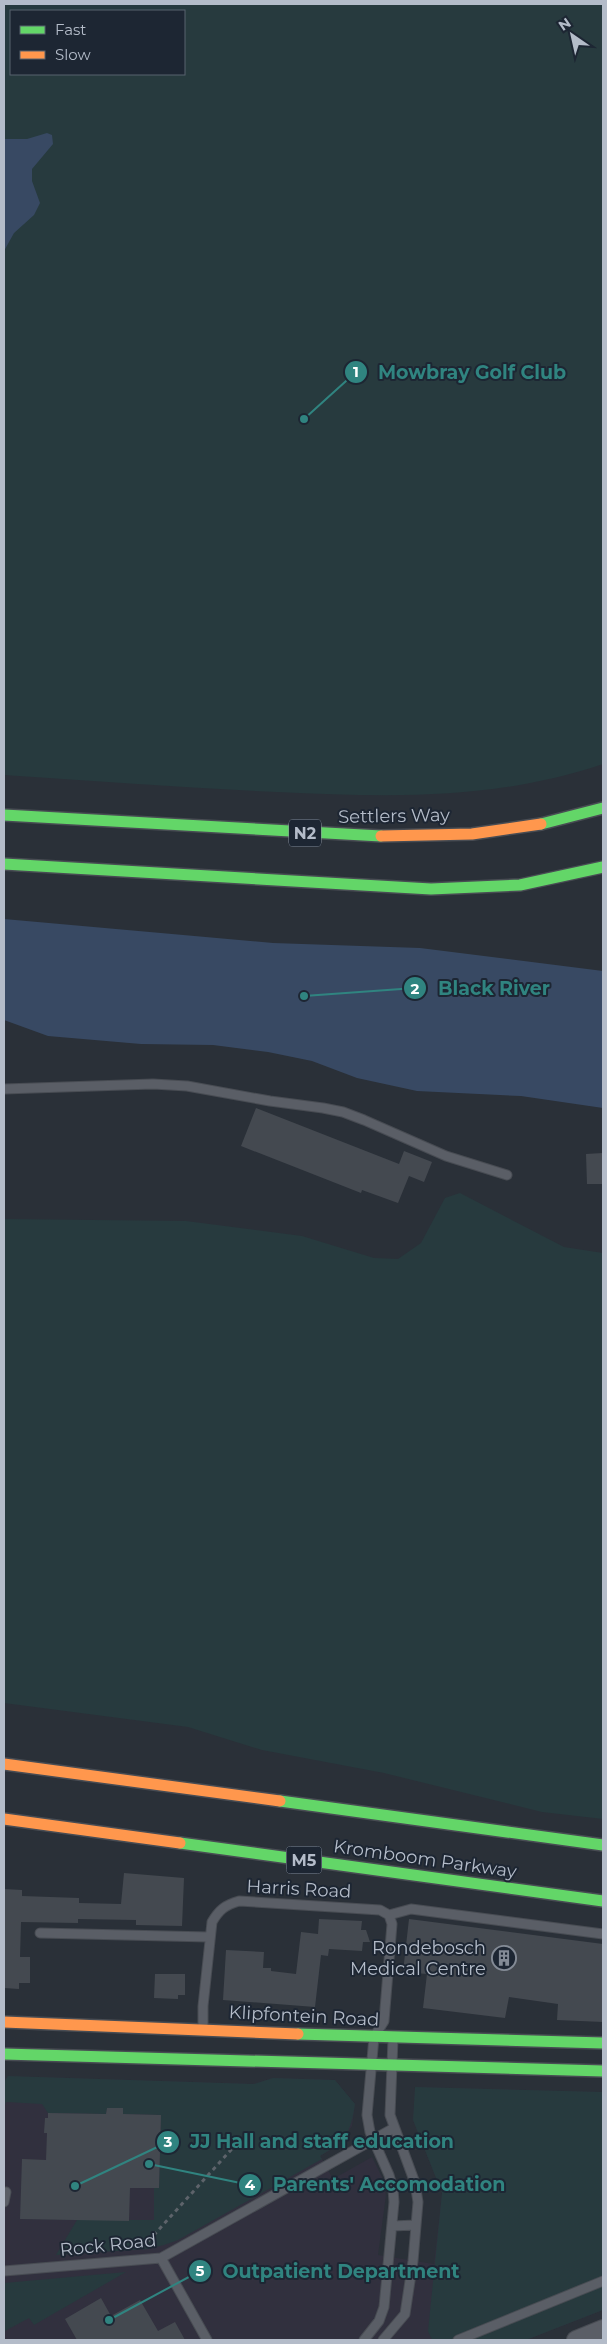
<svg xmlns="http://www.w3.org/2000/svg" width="607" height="2344" viewBox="0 0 607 2344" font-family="Montserrat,sans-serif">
<rect width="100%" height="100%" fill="#2a3038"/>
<path fill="#31303e" d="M 8,2076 L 254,2084 L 273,2078 L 335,2080 L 355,2104 L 352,2126 L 339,2145 L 320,2156 L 322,2159 L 333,2179 L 372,2157 L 382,2177 L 386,2195 L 378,2255 L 434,2264 L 442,2193 L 413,2120 L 415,2087 L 603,2092 L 603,2310 L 526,2340 L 4,2340 L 4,2082 Z"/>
<path fill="#273a3e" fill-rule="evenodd" d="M 4,4 L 603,4 L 603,764 C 492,801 391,797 277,792 C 186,788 95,781 4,775 ZM 11,11 L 184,11 L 184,74 L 11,74 Z
M 460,1193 L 564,1247 L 603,1253 L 603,1819 L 542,1812 L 384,1773 L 262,1750 L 188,1727 L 4,1703 L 4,1219 L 186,1221 L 302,1236 L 374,1258 L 398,1259 L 421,1243 L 445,1198 Z
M 8,2076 L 254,2084 L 273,2078 L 335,2080 L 355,2104 C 351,2133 345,2141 320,2156 L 322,2159 L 178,2240 L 164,2245 L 147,2249 L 56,2255 L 77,2220 L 154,2220 L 154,2188 L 159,2188 L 161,2115 L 123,2114 L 122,2108 L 107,2108 L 106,2114 L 48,2113 L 42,2104 L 6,2102 L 4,2109 L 4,2082 Z
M 415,2087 L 603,2092 L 603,2310 L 526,2340 L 432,2340 L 428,2331 L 442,2193 L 413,2120 Z
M 126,2272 L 34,2325 L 29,2318 L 5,2331 L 4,2329 L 4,2283 Z"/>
<path fill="#384963" d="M 47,133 L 52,135 L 53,144 L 32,169 L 32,181 L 40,203 L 34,215 L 14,233 L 4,251 L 4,139 L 27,139 Z
M 4,919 L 273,943 L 420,948 L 603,971 L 603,1108 L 521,1096 L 417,1091 L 357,1078 L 312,1061 L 268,1052 L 213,1045 L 141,1044 L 48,1036 L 4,1020 Z"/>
<path fill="#444950" d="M 256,1108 L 399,1164 L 404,1151 L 432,1162 L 424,1182 L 409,1176 L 398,1203 L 362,1190 L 361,1193 L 241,1146 Z
M 603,1153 L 603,1184 L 587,1184 L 586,1154 Z
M 124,1873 L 184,1878 L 182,1926 L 136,1925 L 136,1920 L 78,1919 L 78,1923 L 21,1922 L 20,1957 L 30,1957 L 30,1983 L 19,1983 L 19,1989 L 4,1988 L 4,1889 L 22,1890 L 22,1896 L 79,1898 L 79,1903 L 121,1904 Z
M 319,1919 L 362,1921 L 361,1930 L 366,1930 L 370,1942 L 363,1942 L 362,1951 L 329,1949 L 328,1956 L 321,1955 L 315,2007 L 223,2000 L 226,1950 L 264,1952 L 263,1968 L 271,1968 L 271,1971 L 296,1974 L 301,1932 L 318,1934 Z
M 409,1919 L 603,1944 L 603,2022 L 557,2020 L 558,2004 L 509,1997 L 505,2018 L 423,2008 L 427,1974 L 403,1972 Z
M 155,1974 L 185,1974 L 185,1995 L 178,1995 L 178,1999 L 154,1998 Z
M 107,2108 L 123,2108 L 123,2114 L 161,2115 L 159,2188 L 130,2188 L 129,2221 L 20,2219 L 22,2159 L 46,2160 L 47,2133 L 44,2133 L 45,2118 L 48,2118 L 48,2113 L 106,2114 Z
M 101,2298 L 111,2316 L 140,2300 L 158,2331 L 175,2322 L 185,2340 L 77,2340 L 65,2319 Z"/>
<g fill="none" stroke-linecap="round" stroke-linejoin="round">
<defs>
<path id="lane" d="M 4,1089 L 153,1084 L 187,1086 L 270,1101 L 323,1108 L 343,1112 L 364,1120 L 446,1156 L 507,1175
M 389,1915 L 411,1909 L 603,1934
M 40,1933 L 209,1937
M 203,2028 L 203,2006 L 212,1922 C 219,1910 225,1905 239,1901 L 380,1910 L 389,1915 L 392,1924 L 384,2021 L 374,2037 L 367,2115 L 370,2132 L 389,2175 L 393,2189 L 394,2202 L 384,2307 L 379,2321 L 364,2340
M 4,2202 L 6,2192
M 392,2226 L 416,2225
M 161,2258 L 207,2340
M 4,2271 L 161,2258 L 394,2128
M 383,2340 L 405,2314 L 413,2261 L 418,2202 L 415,2183 L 390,2115 L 393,2039
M 458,2340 L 603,2281"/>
<path id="street" d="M 576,2340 L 603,2329"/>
<path id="fast" d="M 4,815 L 381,836
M 541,824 L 603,808
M 4,864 L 431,889 L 520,885 L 603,867
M 280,1801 L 603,1845
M 180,1843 L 603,1901
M 298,2034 L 603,2043
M 4,2054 L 603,2071"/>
<path id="slow" d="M 381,836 L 472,834 L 541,824
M 4,1764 L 280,1801
M 4,1819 L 180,1843
M 4,2022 L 298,2034"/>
</defs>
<use href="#lane" stroke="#484c53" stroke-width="11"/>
<use href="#street" stroke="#484c53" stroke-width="20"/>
<use href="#fast" stroke="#484c53" stroke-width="14"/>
<use href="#slow" stroke="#484c53" stroke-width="14"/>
<path stroke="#5d636a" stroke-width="3" stroke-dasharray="4 4" stroke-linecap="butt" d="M 143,2247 L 239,2141"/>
<use href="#lane" stroke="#5a5e66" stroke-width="9"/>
<use href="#street" stroke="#5a5e66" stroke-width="18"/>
<use href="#fast" stroke="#63d668" stroke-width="11"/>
<use href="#slow" stroke="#ff974d" stroke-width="11"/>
</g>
<defs>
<symbol id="building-ring" viewBox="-11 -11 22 22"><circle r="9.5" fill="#1d2633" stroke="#848b96" stroke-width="1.5"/><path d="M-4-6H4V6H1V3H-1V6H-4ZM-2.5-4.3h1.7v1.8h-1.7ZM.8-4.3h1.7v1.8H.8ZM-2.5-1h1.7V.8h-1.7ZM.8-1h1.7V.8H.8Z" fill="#848b96"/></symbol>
</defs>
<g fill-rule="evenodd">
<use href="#building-ring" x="490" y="1944" width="28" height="28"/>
</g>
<g text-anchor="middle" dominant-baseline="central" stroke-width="4" stroke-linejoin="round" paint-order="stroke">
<g fill="#1d2633" stroke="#878f9c" stroke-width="1">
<rect x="289" y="819.5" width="32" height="27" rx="4"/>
<rect x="286.5" y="1846.5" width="35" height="27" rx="4"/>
</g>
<g font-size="16" font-weight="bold" fill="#b4bcc9">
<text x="305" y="833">N2</text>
<text x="304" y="1860">M5</text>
</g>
<g font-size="18" fill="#b4bcc9" stroke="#1d2633">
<text transform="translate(394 816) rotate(-1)">Settlers Way</text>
<text transform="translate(425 1859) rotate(8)">Kromboom Parkway</text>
<text transform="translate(299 1889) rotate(3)">Harris Road</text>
<text transform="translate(304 2016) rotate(3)">Klipfontein Road</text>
<text transform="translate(108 2245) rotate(-6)">Rock Road</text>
</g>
<g font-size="18" fill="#b4bcc9" stroke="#1d2633" text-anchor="end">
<text x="486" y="1948">Rondebosch<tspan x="486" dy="21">Medical Centre</tspan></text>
</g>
</g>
<path fill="none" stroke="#308480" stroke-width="2" d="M304 419L356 372M304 996L415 988M75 2186L168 2142M149 2164L250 2185M109 2320L200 2271"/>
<g fill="#308480" stroke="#1d2633" stroke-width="2">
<circle cx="304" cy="419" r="5"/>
<circle cx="304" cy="996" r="5"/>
<circle cx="75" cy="2186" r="5"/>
<circle cx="149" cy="2164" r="5"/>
<circle cx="109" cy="2320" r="5"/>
<circle cx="356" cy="372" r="12"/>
<circle cx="415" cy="988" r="12"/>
<circle cx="168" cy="2142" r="12"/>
<circle cx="250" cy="2185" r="12"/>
<circle cx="200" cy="2271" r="12"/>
</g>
<g font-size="15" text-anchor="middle" font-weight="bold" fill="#fff">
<text x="356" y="377">1</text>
<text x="415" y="994">2</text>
<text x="168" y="2147">3</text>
<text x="250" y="2190">4</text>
<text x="200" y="2276">5</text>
</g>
<g font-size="19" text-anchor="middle" font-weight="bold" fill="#308480" stroke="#1d2633" stroke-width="4" stroke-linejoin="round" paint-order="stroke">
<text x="472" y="379">Mowbray Golf Club</text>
<text x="494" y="995">Black River</text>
<text x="322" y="2148">JJ Hall and staff education</text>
<text x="389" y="2191">Parents' Accomodation</text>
<text x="341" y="2278">Outpatient Department</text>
</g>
<rect width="607" height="2344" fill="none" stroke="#b4bcc9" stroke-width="10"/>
<rect x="10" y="10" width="175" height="65" fill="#1d2633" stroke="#59626f"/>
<rect x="20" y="26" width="25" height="8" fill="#63d668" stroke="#59626f"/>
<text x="55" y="35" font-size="15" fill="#b4bcc9">Fast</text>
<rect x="20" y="51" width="25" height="8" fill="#ff974d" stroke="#59626f"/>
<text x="55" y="60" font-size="15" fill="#b4bcc9">Slow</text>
<g transform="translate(572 35) rotate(326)" stroke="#1d2633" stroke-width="4" paint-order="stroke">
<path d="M0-4L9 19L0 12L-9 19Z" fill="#b4bcc9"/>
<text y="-8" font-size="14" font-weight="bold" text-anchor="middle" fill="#b4bcc9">N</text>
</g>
</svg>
